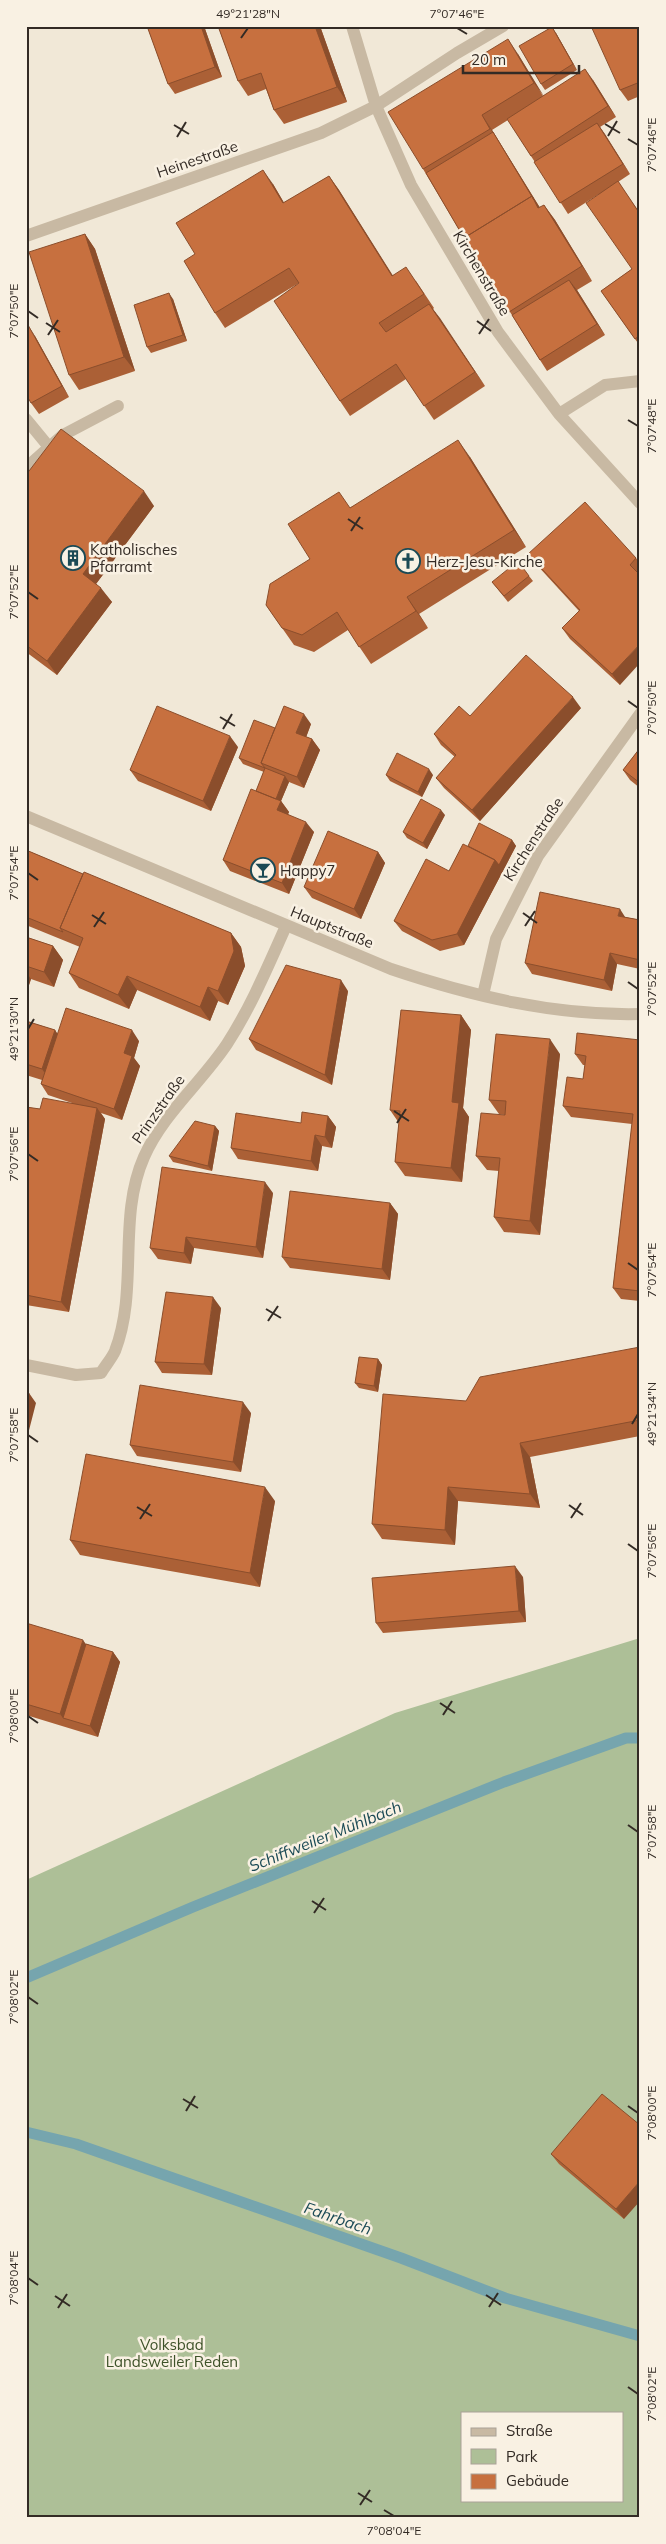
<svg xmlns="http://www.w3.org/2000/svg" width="666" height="2544" viewBox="0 0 666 2544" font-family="Mulish,sans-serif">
<rect width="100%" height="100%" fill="#f1e8d7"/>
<path fill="#adbf97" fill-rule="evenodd" d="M 640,1638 L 640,2518 L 26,2518 L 26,1880 L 395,1713 ZM 462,2413 L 622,2413 L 622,2500 L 462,2500 Z"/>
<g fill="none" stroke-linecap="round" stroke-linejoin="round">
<path stroke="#76a5ae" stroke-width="11" d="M 26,1978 L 193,1907 L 504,1782 L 626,1738 L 640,1738
M 26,2132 L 76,2144 L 401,2258 L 505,2298 L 640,2336"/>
<path stroke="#c8b9a3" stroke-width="12" d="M 26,419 L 49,447
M 26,468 L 63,435 L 118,406"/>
<path stroke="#c8b9a3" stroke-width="12" d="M 352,26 L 376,106 L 411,185 L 498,332 L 559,414 L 640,503
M 26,236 L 321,133 L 376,106 L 457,53 L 503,26
M 559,414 L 605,385 L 640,381
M 483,995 L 496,939 L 538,856 L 640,714
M 26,1365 L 76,1375 L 101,1373 C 105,1366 112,1358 115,1351 C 139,1289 117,1218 144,1157 C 163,1114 201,1083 227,1044 C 251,1007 268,966 286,926"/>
<path stroke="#c8b9a3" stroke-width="12" d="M 26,816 L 391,969 C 471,996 555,1016 640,1014"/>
</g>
<path fill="#ab6036" d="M 147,26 L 204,26 L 222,77 L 175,94 L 168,84 Z
M 218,26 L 320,26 L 347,102 L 284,124 L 274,110 L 266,89 L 248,96 L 238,81 Z
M 640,26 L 640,96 L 628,101 L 620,90 Z
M 556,33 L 577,70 L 545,90 L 541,84 Z
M 518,54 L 543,96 L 593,80 L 616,117 L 600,127 L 630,174 L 618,182 L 640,213 L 640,346 L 601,291 L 632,269 L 599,194 L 568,214 L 508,120 L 492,130 L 540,208 L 544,205 L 555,220 L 592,281 L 577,290 L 605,335 L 547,371 L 540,360 L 464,238 L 423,169 Z
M 329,176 L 339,190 L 392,275 L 416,281 L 434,308 L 433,309 L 485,386 L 434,420 L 406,379 L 350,416 L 340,401 L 299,283 L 225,328 L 215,313 L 195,254 L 273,184 L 284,203 Z
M 85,234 L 95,249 L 135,371 L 79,390 L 69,375 Z
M 173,299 L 187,341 L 151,353 L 147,347 Z
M 35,336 L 69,397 L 39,414 L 31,403 Z
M 470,457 L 526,547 L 419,614 L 428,628 L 371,664 L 348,630 L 314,652 L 294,645 L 266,605 L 310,559 L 351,507 Z
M 26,475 L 154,506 L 96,584 L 112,602 L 57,675 L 26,652 Z
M 528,554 L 636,558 L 640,563 L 640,573 L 639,574 L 620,685 L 570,639 L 562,628 L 579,611 L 536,564 Z
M 529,576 L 533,581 L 508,602 L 492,582 Z
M 581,708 L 480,821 L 444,788 L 436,778 L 455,757 L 441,745 L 434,734 L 470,716 Z
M 311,724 L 306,737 L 312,739 L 320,750 L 304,788 L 289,782 L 281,801 L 289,812 L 288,814 L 314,832 L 289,894 L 230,871 L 223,860 L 256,791 L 264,772 L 243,764 L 239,758 L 275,728 Z
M 238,747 L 211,811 L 138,781 L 130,770 Z
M 640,748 L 640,788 L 630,780 L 623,770 Z
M 386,775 L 433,775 L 422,797 L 390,781 Z
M 445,815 L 427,849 L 407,838 L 403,832 Z
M 512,840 L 516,846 L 464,945 L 440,951 L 402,931 L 394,921 L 449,871 L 468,846 Z
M 26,850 L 83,874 L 231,933 L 241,947 L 245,966 L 228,1005 L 218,1001 L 210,1021 L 137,990 L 129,1009 L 79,988 L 69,973 L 80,947 L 26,925 Z
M 378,852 L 385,863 L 361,919 L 312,898 L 304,887 Z
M 625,917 L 640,920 L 640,969 L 617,964 L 612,991 L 532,974 L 525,963 Z
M 26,937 L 53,946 L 63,960 L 54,987 L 31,979 L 26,994 Z
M 348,991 L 332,1085 L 256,1050 L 249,1039 Z
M 461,1015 L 471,1030 L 463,1108 L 469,1117 L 462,1182 L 405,1176 L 395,1162 L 399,1123 L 390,1110 Z
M 26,1021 L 55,1030 L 57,1034 L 139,1041 L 134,1058 L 140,1066 L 122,1120 L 101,1113 L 105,1119 L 69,1312 L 26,1305 L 26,1107 L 40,1109 L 72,1103 L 48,1095 L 41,1084 L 42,1080 L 26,1075 Z
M 640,1040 L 640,1301 L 621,1299 L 613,1288 L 632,1124 L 571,1117 L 563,1106 L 583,1079 L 585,1065 L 583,1065 L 575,1054 Z
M 560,1054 L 540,1235 L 504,1232 L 494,1217 L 499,1171 L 487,1170 L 476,1156 L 505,1115 L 499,1114 L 489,1100 Z
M 328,1116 L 336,1127 L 332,1148 L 322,1146 L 318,1171 L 238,1159 L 231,1148 L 301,1123 Z
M 215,1126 L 219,1131 L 212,1171 L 173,1162 L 169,1156 Z
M 273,1193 L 263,1258 L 194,1248 L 191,1264 L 158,1259 L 150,1248 Z
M 390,1203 L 398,1214 L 390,1280 L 290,1268 L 282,1257 Z
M 221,1308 L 212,1375 L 162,1373 L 155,1362 Z
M 640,1347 L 640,1436 L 530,1457 L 540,1508 L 458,1501 L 455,1545 L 382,1539 L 372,1524 L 466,1401 Z
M 378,1359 L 382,1365 L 378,1392 L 359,1388 L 355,1383 Z
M 251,1413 L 241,1472 L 137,1456 L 130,1445 Z
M 275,1501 L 260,1587 L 80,1555 L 70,1540 Z
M 523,1577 L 526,1622 L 383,1633 L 376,1623 Z
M 26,1623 L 86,1644 L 113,1652 L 120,1662 L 98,1737 L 26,1715 Z
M 640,2125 L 624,2219 L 559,2164 L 551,2154 Z"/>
<path fill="#8b4e2c" d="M 201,26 L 204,26 L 222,77 L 215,67 Z
M 315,26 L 320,26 L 347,102 L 337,87 Z
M 552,27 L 556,33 L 577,70 L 573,64 Z
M 508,39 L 518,54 L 545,98 L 534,83 Z
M 585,69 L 593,80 L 616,117 L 608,106 Z
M 482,115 L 492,130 L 542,211 L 538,208 Z
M 597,123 L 605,134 L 630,174 L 623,164 Z
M 263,170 L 273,184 L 293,218 L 283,203 Z
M 329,176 L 339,190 L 402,290 L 392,276 Z
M 544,205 L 555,220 L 592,281 L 582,266 Z
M 85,234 L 95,249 L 135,371 L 124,357 Z
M 569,280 L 577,290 L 605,335 L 597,324 Z
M 169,293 L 173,299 L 187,341 L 183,335 Z
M 429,304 L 440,318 L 485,386 L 475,372 Z
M 28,325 L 35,336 L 69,397 L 62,386 Z
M 458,440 L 470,457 L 526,547 L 514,530 Z
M 144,491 L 154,506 L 93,588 L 83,574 Z
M 101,588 L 112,602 L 57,675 L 47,661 Z
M 407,597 L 419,614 L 428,628 L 416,611 Z
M 640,644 L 640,663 L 620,685 L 612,674 Z
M 573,697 L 581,708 L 480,821 L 472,810 Z
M 304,714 L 311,724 L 304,743 L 296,733 Z
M 230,736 L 238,747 L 211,811 L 203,801 Z
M 312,739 L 320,750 L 304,788 L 297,777 Z
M 429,769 L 433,775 L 422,797 L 418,792 Z
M 285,776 L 289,782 L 281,801 L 289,812 L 285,821 L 277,810 L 275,802 Z
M 441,810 L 445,815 L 427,849 L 423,843 Z
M 306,822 L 314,832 L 289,894 L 282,883 Z
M 512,840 L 516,846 L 464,945 L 457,934 L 495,860 Z
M 378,852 L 385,863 L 361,919 L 354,909 Z
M 620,909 L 627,920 L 618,916 Z
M 231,933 L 241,947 L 245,966 L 228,1005 L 218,991 Z
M 53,946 L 63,960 L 54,987 L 44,972 Z
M 610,953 L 617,964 L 612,991 L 604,980 Z
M 26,972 L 31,979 L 26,994 Z
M 127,976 L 137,990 L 129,1009 L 118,995 Z
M 341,980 L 348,991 L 332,1085 L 325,1075 Z
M 208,987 L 218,1001 L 210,1021 L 200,1007 Z
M 461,1015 L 471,1030 L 463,1108 L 469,1117 L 462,1182 L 451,1168 L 452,1102 Z
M 55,1030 L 65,1045 L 52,1084 L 42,1069 Z
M 132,1030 L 139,1041 L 134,1058 L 140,1066 L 122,1120 L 114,1109 L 124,1053 Z
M 550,1039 L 560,1054 L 540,1235 L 530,1221 Z
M 97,1108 L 105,1119 L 69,1312 L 61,1302 Z
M 328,1116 L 336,1127 L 332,1148 L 325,1137 Z
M 215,1126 L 219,1131 L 212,1171 L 208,1166 Z
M 315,1135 L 322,1146 L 318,1171 L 311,1161 Z
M 265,1182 L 273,1193 L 263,1258 L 256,1247 Z
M 390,1203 L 398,1214 L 390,1280 L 382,1269 Z
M 186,1237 L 194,1248 L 191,1264 L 184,1253 Z
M 213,1297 L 221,1308 L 212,1375 L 204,1364 Z
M 378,1359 L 382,1365 L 378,1392 L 374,1386 Z
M 29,1393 L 36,1403 L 26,1442 L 26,1402 Z
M 243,1402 L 251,1413 L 241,1472 L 233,1462 Z
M 520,1443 L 530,1457 L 540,1508 L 530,1494 Z
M 265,1487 L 275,1501 L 260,1587 L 250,1573 Z
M 448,1487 L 458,1501 L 455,1545 L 445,1530 Z
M 515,1566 L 523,1577 L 526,1622 L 519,1611 Z
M 83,1640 L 93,1654 L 63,1718 L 60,1714 Z
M 113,1652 L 120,1662 L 98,1737 L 90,1726 Z
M 640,2181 L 640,2201 L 624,2219 L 616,2209 Z"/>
<path fill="#c7703f" stroke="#8b4e2c" d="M 147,26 L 201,26 L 215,67 L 168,84 Z
M 218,26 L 315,26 L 337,87 L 274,110 L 261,73 L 238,81 Z
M 591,26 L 640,26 L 640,82 L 620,90 Z
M 552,27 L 573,64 L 541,84 L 519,46 Z
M 508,39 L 534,83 L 482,115 L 490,129 L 423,169 L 388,112 Z
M 585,69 L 608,106 L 531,156 L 507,119 Z
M 597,123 L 623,164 L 560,203 L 534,162 Z
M 493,132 L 534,200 L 532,196 L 464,238 L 426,173 Z
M 263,170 L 283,203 L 329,176 L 392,276 L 406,267 L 424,294 L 379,323 L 386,332 L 429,304 L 475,372 L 424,406 L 396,364 L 340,401 L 274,301 L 299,283 L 289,268 L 215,313 L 184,261 L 195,254 L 176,223 Z
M 618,181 L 640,214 L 640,335 L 635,339 L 601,291 L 632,269 L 586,203 Z
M 532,196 L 538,208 L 544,205 L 582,266 L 509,312 L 464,238 Z
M 85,234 L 124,357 L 69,375 L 29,252 Z
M 569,280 L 597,324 L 540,360 L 512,315 Z
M 169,293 L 183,335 L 147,347 L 134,305 Z
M 28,325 L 62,386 L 31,403 L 26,394 L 26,326 Z
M 61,429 L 144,491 L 83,574 L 101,588 L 47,661 L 26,645 L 26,475 Z
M 458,440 L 514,530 L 407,597 L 416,611 L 359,647 L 337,612 L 302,635 L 282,628 L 266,605 L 270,584 L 310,559 L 288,524 L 339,492 L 350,508 Z
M 585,502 L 636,558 L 630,565 L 640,575 L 640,644 L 612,674 L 562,628 L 580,610 L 528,554 Z
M 518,561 L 529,576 L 504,596 L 492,582 Z
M 526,655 L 573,697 L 472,810 L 436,778 L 456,755 L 434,734 L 459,706 L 470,716 Z
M 157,706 L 230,736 L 203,801 L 130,770 Z
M 284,706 L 304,714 L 296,733 L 312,739 L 297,777 L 261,763 Z
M 254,720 L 275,728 L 261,763 L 265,768 L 239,758 Z
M 640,748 L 640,783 L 623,770 Z
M 397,753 L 429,769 L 418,792 L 386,775 Z
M 265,768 L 285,776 L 276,799 L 256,791 Z
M 251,789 L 281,801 L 277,810 L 306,822 L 282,883 L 223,860 Z
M 421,799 L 441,810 L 423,843 L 403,832 Z
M 479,823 L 512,840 L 499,865 L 495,860 L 468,846 Z
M 328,831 L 378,852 L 354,909 L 304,887 Z
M 463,844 L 495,860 L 457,934 L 432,940 L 394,921 L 426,859 L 449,871 Z
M 26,850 L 83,874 L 60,928 L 63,932 L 26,917 Z
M 84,872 L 231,933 L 234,951 L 218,991 L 208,987 L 200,1007 L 127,976 L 118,995 L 69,973 L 83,938 L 60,928 Z
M 540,892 L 620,909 L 618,916 L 640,920 L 640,960 L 610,953 L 604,980 L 525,963 Z
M 26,937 L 53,946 L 44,972 L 26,966 Z
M 286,965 L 341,980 L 325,1075 L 249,1039 Z
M 66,1008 L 132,1030 L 124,1053 L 132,1056 L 114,1109 L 41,1084 Z
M 401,1010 L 461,1015 L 452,1102 L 459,1103 L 451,1168 L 395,1162 L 400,1111 L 390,1110 Z
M 26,1021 L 55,1030 L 42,1069 L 26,1064 Z
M 577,1033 L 640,1040 L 640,1291 L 613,1288 L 633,1114 L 563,1106 L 567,1077 L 583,1079 L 586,1056 L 575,1054 Z
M 496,1034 L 550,1039 L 530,1221 L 494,1217 L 500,1158 L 476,1156 L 481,1113 L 505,1115 L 506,1101 L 489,1100 Z
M 43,1098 L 97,1108 L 61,1302 L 26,1295 L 26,1107 L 40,1109 Z
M 302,1112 L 328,1116 L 325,1137 L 315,1135 L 311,1161 L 231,1148 L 236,1113 L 301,1123 Z
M 195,1121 L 215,1126 L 208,1166 L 169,1156 Z
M 162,1167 L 265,1182 L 256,1247 L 186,1237 L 184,1253 L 150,1248 Z
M 290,1191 L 390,1203 L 382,1269 L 282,1257 Z
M 166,1292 L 213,1297 L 204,1364 L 155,1362 Z
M 640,1347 L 640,1420 L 520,1443 L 530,1494 L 448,1487 L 445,1530 L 372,1524 L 383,1394 L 466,1401 L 480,1377 Z
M 359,1357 L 378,1359 L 374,1386 L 355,1383 Z
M 140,1385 L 243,1402 L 233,1462 L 130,1445 Z
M 26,1392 L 29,1393 L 26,1402 Z
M 86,1454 L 265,1487 L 250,1573 L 70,1540 Z
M 515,1566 L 519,1611 L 376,1623 L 372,1578 Z
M 26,1623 L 83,1640 L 60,1714 L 26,1704 Z
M 86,1644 L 113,1652 L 90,1726 L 63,1718 Z
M 602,2094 L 640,2125 L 640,2181 L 616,2209 L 551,2154 Z"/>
<path fill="none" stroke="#332b25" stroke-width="2" d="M 457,28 L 467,34M 241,38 L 248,28M 605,124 L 620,133M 174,125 L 189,134M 608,136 L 617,121M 177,137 L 186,122M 628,139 L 638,145M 28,311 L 38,318M 477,321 L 491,331M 46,323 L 60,332M 479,334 L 489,319M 48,335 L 58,320M 628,420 L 638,426M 348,519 L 363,529M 351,531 L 360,517M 28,592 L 38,599M 628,701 L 638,708M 220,717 L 235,726M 223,729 L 232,714M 28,873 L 38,880M 523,913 L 537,923M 92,915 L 106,924M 525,926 L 535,911M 94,927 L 104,912M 628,982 L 638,989M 28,1029 L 34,1019M 394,1111 L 409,1121M 397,1123 L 406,1109M 28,1154 L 38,1161M 628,1263 L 638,1270M 266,1309 L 281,1318M 268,1321 L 278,1306M 632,1424 L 638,1414M 28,1435 L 38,1442M 569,1505 L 583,1515M 137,1507 L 152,1516M 571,1518 L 581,1503M 140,1519 L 150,1504M 628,1544 L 638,1551M 440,1703 L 455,1713M 443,1715 L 452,1701M 28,1716 L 38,1723M 628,1825 L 638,1832M 312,1901 L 326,1910M 314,1913 L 324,1898M 28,1997 L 38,2004M 183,2099 L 198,2108M 628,2106 L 638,2113M 186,2111 L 195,2096M 28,2278 L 38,2285M 486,2295 L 501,2305M 55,2296 L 70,2306M 489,2307 L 498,2293M 58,2308 L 67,2294M 628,2387 L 638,2394M 358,2493 L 372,2502M 360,2505 L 370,2490M 384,2510 L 394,2516"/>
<defs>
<symbol id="building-ring" viewBox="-11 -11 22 22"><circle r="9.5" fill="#f9f1e3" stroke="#1b4a55" stroke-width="1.5"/><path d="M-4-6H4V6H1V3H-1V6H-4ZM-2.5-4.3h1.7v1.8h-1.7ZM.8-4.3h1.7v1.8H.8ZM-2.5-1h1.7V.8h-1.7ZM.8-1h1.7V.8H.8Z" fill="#1b4a55"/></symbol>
<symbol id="church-ring" viewBox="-11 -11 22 22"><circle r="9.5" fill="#f9f1e3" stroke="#1b4a55" stroke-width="1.5"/><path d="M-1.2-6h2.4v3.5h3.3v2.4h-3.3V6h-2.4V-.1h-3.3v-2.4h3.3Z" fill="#1b4a55"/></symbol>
<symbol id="bar-ring" viewBox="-11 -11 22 22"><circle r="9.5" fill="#f9f1e3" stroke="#1b4a55" stroke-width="1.5"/><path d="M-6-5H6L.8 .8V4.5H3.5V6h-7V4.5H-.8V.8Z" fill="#1b4a55"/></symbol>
</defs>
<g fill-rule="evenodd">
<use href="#building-ring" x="59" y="544" width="28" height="28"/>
<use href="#church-ring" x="394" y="547" width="28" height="28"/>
<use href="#bar-ring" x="249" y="856" width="28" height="28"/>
</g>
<g text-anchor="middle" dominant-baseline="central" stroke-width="5" stroke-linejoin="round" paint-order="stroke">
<g font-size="15" fill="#332b25" stroke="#f9f1e3">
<text transform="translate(197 159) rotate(-19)">Heinestraße</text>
<text transform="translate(482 273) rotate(59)">Kirchenstraße</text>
<text transform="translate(533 839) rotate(-57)">Kirchenstraße</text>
<text transform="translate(332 927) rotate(22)">Hauptstraße</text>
<text transform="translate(158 1109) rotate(-55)">Prinzstraße</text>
</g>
<g font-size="15" fill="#332b25" stroke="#f9f1e3" text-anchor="start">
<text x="90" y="549">Katholisches<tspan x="90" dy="17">Pfarramt</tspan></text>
<text x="426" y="561">Herz-Jesu-Kirche</text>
<text x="280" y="870">Happy7</text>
</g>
<g font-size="15" fill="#3e5229" stroke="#f9f1e3">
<text x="172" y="2344">Volksbad<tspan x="172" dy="17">Landsweiler Reden</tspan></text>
</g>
<g font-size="16" font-style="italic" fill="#1b4a55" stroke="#f9f1e3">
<text transform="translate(325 1836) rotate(-22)">Schiffweiler Mühlbach</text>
<text transform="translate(338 2218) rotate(19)">Fahrbach</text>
</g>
</g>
<rect width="666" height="2544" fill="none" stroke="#f9f1e3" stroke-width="55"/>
<rect x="461" y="2412" width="162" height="90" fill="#f9f1e3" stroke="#aaa297"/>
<rect x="471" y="2428" width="25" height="8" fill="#c8b9a3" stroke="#aaa297"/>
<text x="506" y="2436" font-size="15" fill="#332b25">Straße</text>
<rect x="471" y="2449" width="25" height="15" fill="#adbf97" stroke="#aaa297"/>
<text x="506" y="2462" font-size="15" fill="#332b25">Park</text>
<rect x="471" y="2474" width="25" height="15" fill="#c7703f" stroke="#aaa297"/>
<text x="506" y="2486" font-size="15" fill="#332b25">Gebäude</text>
<path d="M463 65v8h116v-8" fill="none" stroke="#332b25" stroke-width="2.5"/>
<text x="471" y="65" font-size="15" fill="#332b25" stroke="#f9f1e3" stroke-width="4" paint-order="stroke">20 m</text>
<rect x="28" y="28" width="610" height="2488" fill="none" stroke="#332b25" stroke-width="2"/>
<g font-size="12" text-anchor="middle" fill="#332b25">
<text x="248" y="18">49°21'28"N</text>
<text x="457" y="18">7°07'46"E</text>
<text transform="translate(652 145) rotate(-90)" y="4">7°07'46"E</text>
<text transform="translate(14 311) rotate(-90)" y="4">7°07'50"E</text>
<text transform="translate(652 426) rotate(-90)" y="4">7°07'48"E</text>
<text transform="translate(14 592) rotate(-90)" y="4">7°07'52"E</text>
<text transform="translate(652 708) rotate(-90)" y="4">7°07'50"E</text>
<text transform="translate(14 873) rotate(-90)" y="4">7°07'54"E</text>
<text transform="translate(652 989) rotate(-90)" y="4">7°07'52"E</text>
<text transform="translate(14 1029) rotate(-90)" y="4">49°21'30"N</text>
<text transform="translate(14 1154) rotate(-90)" y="4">7°07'56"E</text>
<text transform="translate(652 1270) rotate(-90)" y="4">7°07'54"E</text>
<text transform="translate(652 1414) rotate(-90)" y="4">49°21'34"N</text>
<text transform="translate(14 1435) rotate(-90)" y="4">7°07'58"E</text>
<text transform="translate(652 1551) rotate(-90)" y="4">7°07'56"E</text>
<text transform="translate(14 1716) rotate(-90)" y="4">7°08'00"E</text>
<text transform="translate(652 1832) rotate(-90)" y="4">7°07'58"E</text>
<text transform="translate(14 1997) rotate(-90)" y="4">7°08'02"E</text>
<text transform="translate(652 2113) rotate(-90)" y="4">7°08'00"E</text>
<text transform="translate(14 2278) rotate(-90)" y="4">7°08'04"E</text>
<text transform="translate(652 2394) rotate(-90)" y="4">7°08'02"E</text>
<text x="394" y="2535">7°08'04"E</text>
</g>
</svg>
